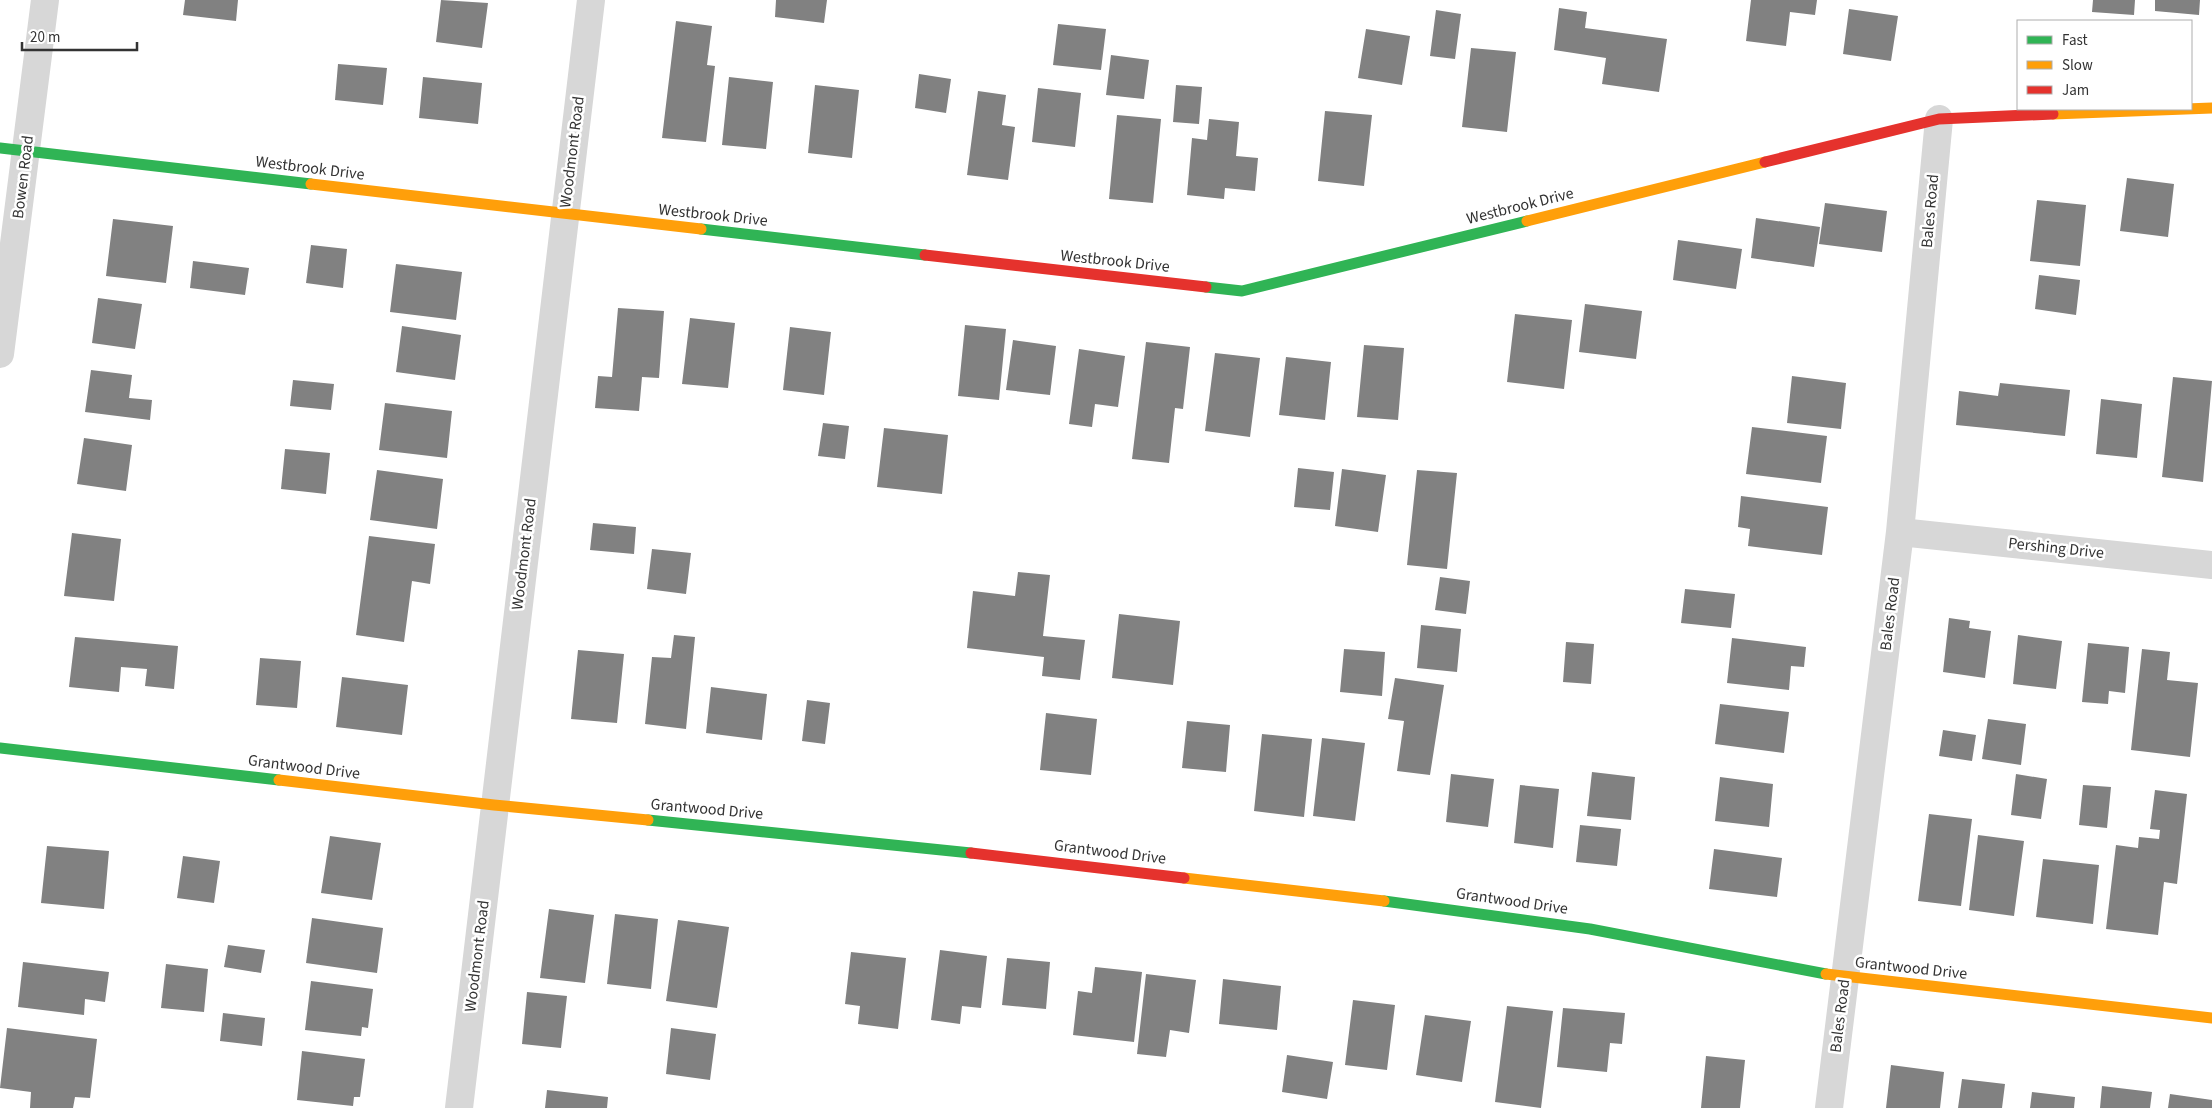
<svg xmlns="http://www.w3.org/2000/svg" width="2212" height="1108" viewBox="0 0 2212 1108" font-family="'Source Sans 3',sans-serif">
<rect width="100%" height="100%" fill="#fff"/>
<path fill="#818181" d="M 185,0 L 238,0 L 236,21 L 183,15 Z
M 441,0 L 488,3 L 482,48 L 436,42 Z
M 776,0 L 827,0 L 824,23 L 775,17 Z
M 1751,0 L 1817,0 L 1815,15 L 1790,12 L 1786,46 L 1746,41 Z
M 2093,0 L 2135,0 L 2134,15 L 2092,12 Z
M 2155,0 L 2200,0 L 2199,15 L 2155,11 Z
M 1559,8 L 1587,12 L 1585,28 L 1667,39 L 1659,92 L 1602,84 L 1606,58 L 1554,50 Z
M 1849,9 L 1898,16 L 1891,61 L 1843,54 Z
M 1436,10 L 1461,14 L 1455,59 L 1430,56 Z
M 676,21 L 712,26 L 707,65 L 715,66 L 706,142 L 662,138 Z
M 1058,24 L 1106,29 L 1101,70 L 1053,65 Z
M 1366,29 L 1410,36 L 1402,85 L 1358,78 Z
M 1471,48 L 1516,52 L 1507,132 L 1462,127 Z
M 1111,55 L 1149,60 L 1144,99 L 1106,95 Z
M 338,64 L 387,68 L 383,105 L 335,100 Z
M 919,74 L 951,79 L 946,113 L 915,108 Z
M 423,77 L 482,83 L 478,124 L 419,118 Z
M 729,77 L 773,82 L 766,149 L 722,145 Z
M 815,85 L 859,90 L 852,158 L 808,153 Z
M 1176,85 L 1202,87 L 1199,124 L 1173,122 Z
M 1038,88 L 1081,93 L 1075,147 L 1032,142 Z
M 978,91 L 1006,95 L 1002,125 L 1015,127 L 1008,180 L 967,175 Z
M 1325,111 L 1372,115 L 1364,186 L 1318,181 Z
M 1117,115 L 1161,119 L 1153,203 L 1109,199 Z
M 1209,119 L 1239,122 L 1236,156 L 1258,158 L 1255,191 L 1225,188 L 1224,199 L 1187,195 L 1192,138 L 1207,140 Z
M 2127,178 L 2174,184 L 2168,237 L 2120,231 Z
M 2037,200 L 2086,205 L 2080,266 L 2030,261 Z
M 1825,203 L 1887,211 L 1882,252 L 1819,244 Z
M 1756,218 L 1820,227 L 1814,267 L 1751,258 Z
M 113,219 L 173,226 L 166,283 L 106,276 Z
M 1678,240 L 1742,249 L 1736,289 L 1673,280 Z
M 311,245 L 347,249 L 343,288 L 306,283 Z
M 193,261 L 249,268 L 245,295 L 190,288 Z
M 396,264 L 462,272 L 456,320 L 390,312 Z
M 2039,275 L 2080,280 L 2076,315 L 2035,309 Z
M 98,298 L 142,304 L 135,349 L 92,343 Z
M 1585,304 L 1642,311 L 1636,359 L 1579,352 Z
M 618,308 L 664,311 L 659,378 L 642,377 L 639,411 L 595,408 L 598,376 L 612,377 Z
M 1515,314 L 1572,320 L 1564,389 L 1507,382 Z
M 690,318 L 735,323 L 728,388 L 682,384 Z
M 965,325 L 1006,329 L 999,400 L 958,396 Z
M 402,326 L 461,335 L 455,380 L 396,372 Z
M 790,327 L 831,332 L 824,395 L 783,390 Z
M 1013,340 L 1056,346 L 1050,395 L 1006,390 Z
M 1146,342 L 1190,347 L 1183,409 L 1175,408 L 1169,463 L 1132,459 Z
M 1364,345 L 1404,348 L 1398,420 L 1357,417 Z
M 1079,349 L 1125,356 L 1118,407 L 1095,404 L 1092,427 L 1069,424 Z
M 1215,353 L 1260,358 L 1250,437 L 1205,431 Z
M 1286,357 L 1331,362 L 1325,420 L 1279,415 Z
M 91,370 L 132,375 L 129,398 L 152,400 L 150,420 L 85,412 Z
M 1792,376 L 1846,383 L 1841,429 L 1787,423 Z
M 2173,377 L 2212,381 L 2203,482 L 2162,477 Z
M 293,380 L 334,384 L 331,410 L 290,406 Z
M 2000,383 L 2070,390 L 2065,436 L 1956,425 L 1959,391 L 1998,396 Z
M 2101,399 L 2142,404 L 2137,458 L 2096,454 Z
M 385,403 L 452,411 L 447,458 L 379,450 Z
M 823,423 L 849,426 L 845,459 L 818,456 Z
M 1752,427 L 1827,436 L 1821,483 L 1746,474 Z
M 884,428 L 948,435 L 942,494 L 877,487 Z
M 84,438 L 132,445 L 126,491 L 77,484 Z
M 285,449 L 330,453 L 326,494 L 281,489 Z
M 1298,468 L 1334,472 L 1330,510 L 1294,507 Z
M 1342,469 L 1386,475 L 1378,532 L 1335,526 Z
M 377,470 L 443,479 L 437,529 L 370,520 Z
M 1417,470 L 1457,473 L 1447,569 L 1407,565 Z
M 1741,496 L 1828,507 L 1822,555 L 1748,546 L 1750,529 L 1738,527 Z
M 593,523 L 636,527 L 634,554 L 590,550 Z
M 72,533 L 121,539 L 114,601 L 64,596 Z
M 369,536 L 435,544 L 430,584 L 412,581 L 404,642 L 356,635 Z
M 652,549 L 691,553 L 686,594 L 647,589 Z
M 1018,572 L 1050,575 L 1043,636 L 1085,640 L 1080,680 L 1042,676 L 1044,657 L 967,648 L 973,591 L 1015,596 Z
M 1440,577 L 1470,581 L 1466,614 L 1435,610 Z
M 1685,589 L 1735,594 L 1731,628 L 1681,623 Z
M 1119,614 L 1180,621 L 1173,685 L 1112,678 Z
M 1949,618 L 1970,621 L 1969,628 L 1991,631 L 1985,678 L 1943,672 Z
M 1421,625 L 1461,629 L 1457,672 L 1417,668 Z
M 674,635 L 695,637 L 686,729 L 645,724 L 652,657 L 671,658 Z
M 2018,635 L 2062,641 L 2056,689 L 2013,684 Z
M 75,637 L 178,646 L 174,689 L 145,686 L 147,669 L 121,667 L 119,692 L 69,687 Z
M 1732,638 L 1806,647 L 1804,667 L 1791,666 L 1789,690 L 1727,683 Z
M 1566,642 L 1594,644 L 1591,684 L 1563,682 Z
M 2088,643 L 2129,647 L 2125,693 L 2109,691 L 2108,704 L 2082,702 Z
M 1344,649 L 1385,652 L 1382,696 L 1340,692 Z
M 2142,649 L 2170,652 L 2167,680 L 2198,683 L 2190,757 L 2131,750 Z
M 578,650 L 624,654 L 617,723 L 571,719 Z
M 260,658 L 301,661 L 297,708 L 256,705 Z
M 342,677 L 408,685 L 402,735 L 336,727 Z
M 1395,678 L 1444,685 L 1430,775 L 1397,771 L 1404,721 L 1388,719 Z
M 711,687 L 767,694 L 762,740 L 706,733 Z
M 807,700 L 830,703 L 825,744 L 802,741 Z
M 1720,704 L 1789,712 L 1784,753 L 1715,744 Z
M 1046,713 L 1097,719 L 1091,775 L 1040,770 Z
M 1988,719 L 2026,724 L 2021,765 L 1982,759 Z
M 1187,721 L 1230,725 L 1226,772 L 1182,768 Z
M 1943,730 L 1976,735 L 1972,761 L 1939,756 Z
M 1262,734 L 1312,739 L 1304,817 L 1254,811 Z
M 1322,738 L 1365,743 L 1355,821 L 1313,816 Z
M 1592,772 L 1635,777 L 1631,820 L 1587,816 Z
M 1451,774 L 1494,779 L 1488,827 L 1446,822 Z
M 2016,774 L 2047,779 L 2041,819 L 2011,815 Z
M 1720,777 L 1773,784 L 1769,827 L 1715,821 Z
M 1520,785 L 1559,789 L 1553,848 L 1514,843 Z
M 2083,785 L 2111,787 L 2107,828 L 2079,825 Z
M 2155,790 L 2187,794 L 2177,884 L 2164,882 L 2158,935 L 2106,929 L 2116,845 L 2138,848 L 2139,837 L 2159,839 L 2160,830 L 2150,829 Z
M 1929,814 L 1972,819 L 1961,906 L 1918,901 Z
M 1580,825 L 1621,829 L 1617,866 L 1576,862 Z
M 1978,835 L 2024,841 L 2014,916 L 1969,910 Z
M 330,836 L 381,843 L 372,900 L 321,893 Z
M 47,846 L 109,851 L 104,909 L 41,903 Z
M 1714,849 L 1782,858 L 1777,897 L 1709,889 Z
M 183,856 L 220,861 L 214,903 L 177,898 Z
M 2043,859 L 2099,865 L 2093,924 L 2036,917 Z
M 549,909 L 594,915 L 585,983 L 540,978 Z
M 615,914 L 658,919 L 651,989 L 607,984 Z
M 312,918 L 383,928 L 377,973 L 306,963 Z
M 678,920 L 729,927 L 717,1008 L 666,1001 Z
M 228,945 L 265,950 L 261,973 L 224,967 Z
M 940,950 L 987,956 L 981,1008 L 962,1006 L 960,1024 L 931,1020 Z
M 851,952 L 906,958 L 898,1029 L 858,1024 L 860,1006 L 845,1004 Z
M 1007,958 L 1050,962 L 1046,1009 L 1002,1005 Z
M 23,962 L 109,972 L 105,1002 L 85,999 L 84,1015 L 18,1007 Z
M 166,964 L 208,969 L 204,1012 L 161,1008 Z
M 1095,967 L 1142,972 L 1134,1042 L 1073,1035 L 1078,991 L 1092,993 Z
M 1146,974 L 1196,980 L 1189,1033 L 1170,1030 L 1166,1057 L 1137,1054 Z
M 1223,979 L 1281,986 L 1277,1030 L 1219,1024 Z
M 311,981 L 373,989 L 368,1028 L 362,1027 L 361,1036 L 305,1030 Z
M 527,992 L 567,996 L 561,1048 L 522,1044 Z
M 1353,1000 L 1395,1005 L 1387,1070 L 1345,1065 Z
M 1507,1006 L 1553,1011 L 1541,1108 L 1495,1102 Z
M 1563,1008 L 1625,1013 L 1622,1044 L 1610,1043 L 1607,1072 L 1557,1067 Z
M 223,1013 L 265,1018 L 262,1046 L 220,1041 Z
M 1425,1015 L 1471,1021 L 1462,1082 L 1416,1075 Z
M 7,1028 L 97,1039 L 90,1098 L 75,1097 L 73,1108 L 30,1108 L 31,1092 L 0,1088 Z
M 671,1028 L 716,1034 L 710,1080 L 666,1074 Z
M 302,1051 L 365,1059 L 360,1097 L 354,1097 L 353,1106 L 297,1100 Z
M 1287,1055 L 1333,1062 L 1327,1099 L 1282,1092 Z
M 1706,1056 L 1745,1060 L 1740,1108 L 1701,1108 Z
M 1891,1065 L 1944,1072 L 1940,1108 L 1886,1108 Z
M 1962,1079 L 2005,1084 L 2002,1108 L 1958,1108 Z
M 2102,1086 L 2152,1092 L 2150,1108 L 2100,1108 Z
M 547,1090 L 608,1097 L 607,1108 L 545,1108 Z
M 2032,1092 L 2075,1097 L 2074,1108 L 2030,1108 Z
M 2170,1094 L 2212,1100 L 2212,1108 L 2168,1108 Z"/>
<g fill="none" stroke-linecap="round" stroke-linejoin="round">
<path stroke="#d7d7d7" stroke-width="28" d="M 0,354 L 45,0
M 1900,532 L 2212,565
M 459,1108 L 591,0
M 1829,1108 L 1900,532 L 1939,119"/>
<path stroke="#30b455" stroke-width="11" d="M 0,148 L 311,184
M 701,229 L 925,255
M 1206,287 L 1242,291 L 1527,221
M 0,748 L 279,780
M 648,820 L 971,853
M 1384,901 L 1590,929 L 1826,974"/>
<path stroke="#ff9f0a" stroke-width="11" d="M 2053,114 L 2212,108
M 311,184 L 701,229
M 1527,221 L 1765,162
M 279,780 L 494,805 L 648,820
M 1184,878 L 1384,901
M 1826,974 L 2212,1018"/>
<path stroke="#e5322d" stroke-width="11" d="M 1765,162 L 1939,119 L 2053,114
M 925,255 L 1206,287
M 971,853 L 1184,878"/>
</g>
<g text-anchor="middle" dominant-baseline="central" stroke-width="5" stroke-linejoin="round" paint-order="stroke">
<g font-size="16" fill="#333" stroke="#fff">
<text transform="translate(572 152) rotate(-83)">Woodmont Road</text>
<text transform="translate(310 168) rotate(7)">Westbrook Drive</text>
<text transform="translate(23 177) rotate(-83)">Bowen Road</text>
<text transform="translate(1520 206) rotate(-14)">Westbrook Drive</text>
<text transform="translate(1930 211) rotate(-85)">Bales Road</text>
<text transform="translate(713 215) rotate(6)">Westbrook Drive</text>
<text transform="translate(1115 261) rotate(6)">Westbrook Drive</text>
<text transform="translate(2056 548) rotate(6)">Pershing Drive</text>
<text transform="translate(524 554) rotate(-83)">Woodmont Road</text>
<text transform="translate(1890 614) rotate(-83)">Bales Road</text>
<text transform="translate(304 767) rotate(7)">Grantwood Drive</text>
<text transform="translate(707 809) rotate(5)">Grantwood Drive</text>
<text transform="translate(1110 852) rotate(7)">Grantwood Drive</text>
<text transform="translate(1512 901) rotate(8)">Grantwood Drive</text>
<text transform="translate(477 956) rotate(-83)">Woodmont Road</text>
<text transform="translate(1911 968) rotate(6)">Grantwood Drive</text>
<text transform="translate(1840 1016) rotate(-83)">Bales Road</text>
</g>
</g>
<rect x="2017" y="20" width="175" height="90" fill="#ffffff" stroke="#adadad"/>
<rect x="2027" y="36" width="25" height="8" fill="#30b455" stroke="#adadad"/>
<text x="2062" y="45" font-size="15" fill="#333333">Fast</text>
<rect x="2027" y="61" width="25" height="8" fill="#ff9f0a" stroke="#adadad"/>
<text x="2062" y="70" font-size="15" fill="#333333">Slow</text>
<rect x="2027" y="86" width="25" height="8" fill="#e5322d" stroke="#adadad"/>
<text x="2062" y="95" font-size="15" fill="#333333">Jam</text>
<path d="M22 42v8h115v-8" fill="none" stroke="#333333" stroke-width="2.5"/>
<text x="30" y="42" font-size="15" fill="#333333" stroke="#ffffff" stroke-width="4" paint-order="stroke">20 m</text>
</svg>
